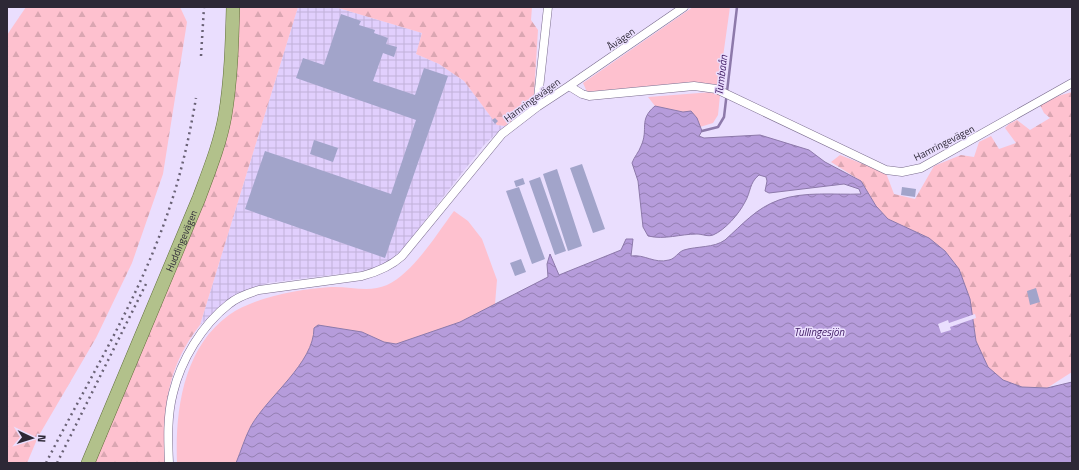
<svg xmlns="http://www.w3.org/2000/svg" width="1079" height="470" viewBox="0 0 1079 470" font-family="'Titillium Web',sans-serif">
<defs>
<pattern id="industrial-grid" width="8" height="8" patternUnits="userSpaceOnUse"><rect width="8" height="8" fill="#e1cffd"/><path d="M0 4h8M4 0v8" fill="none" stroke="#c1b2d9"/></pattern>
<pattern id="forest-firs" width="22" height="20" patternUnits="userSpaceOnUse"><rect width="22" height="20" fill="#fec1cf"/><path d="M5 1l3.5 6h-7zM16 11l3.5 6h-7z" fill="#daa6b2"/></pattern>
<pattern id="water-waves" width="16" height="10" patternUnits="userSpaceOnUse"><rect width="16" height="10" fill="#b69cdb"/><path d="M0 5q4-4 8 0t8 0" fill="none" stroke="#947fb2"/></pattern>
</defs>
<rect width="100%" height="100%" fill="#eadefe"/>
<path fill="url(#industrial-grid)" d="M 298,7 L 335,7 L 422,33 L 416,54 L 439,64 L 464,81 L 497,125 L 505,126 L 484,145 L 401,251 L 390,261 L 375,268 L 362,271 L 268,283 L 239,293 L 200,325 Z"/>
<path fill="#fec1cf" d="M 693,7 L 730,7 L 719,85 L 692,82 L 587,92 L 583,83 Z
M 712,92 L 720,95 L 718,115 L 713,123 L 700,127 L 697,118 L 691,112 L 683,112 L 655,106 L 648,97 Z
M 454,211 L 468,221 L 482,239 L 497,280 L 495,304 L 460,322 L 396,344 L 384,342 L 362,332 L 318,325 L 314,328 C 314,363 268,396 251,426 C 245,437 241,451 236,463 L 177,463 C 175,411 183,348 229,315 C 255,297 299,289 331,287 C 350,286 369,293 387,285 C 414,272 436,235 454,211 Z"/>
<path fill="url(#forest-firs)" d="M 26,7 L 180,7 L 187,22 L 163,174 L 132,263 L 96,338 L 38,437 L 27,463 L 7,463 L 7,35 Z
M 238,7 L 298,7 L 200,325 C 166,368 163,410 165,463 L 94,463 L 205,196 Z
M 335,7 L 532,7 L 531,20 L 538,30 L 534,94 L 529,107 L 505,126 L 497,125 L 464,81 L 439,64 L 416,54 L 422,33 Z
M 1072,92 L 1072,372 L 1047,388 L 1022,387 L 1003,380 L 988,367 L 976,341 L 970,299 L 959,269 L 945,251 L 929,238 L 888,219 L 876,206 L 861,181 L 831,162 L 840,155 L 886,173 L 894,194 L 915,199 L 934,166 L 961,155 L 974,157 L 979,142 L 991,136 L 999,149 L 1016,143 L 1005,128 L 1009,124 L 1017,120 L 1030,130 L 1050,118 L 1044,113 L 1040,105 L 1058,96 Z"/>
<path fill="url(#water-waves)" stroke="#8d79aa" d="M 655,106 L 683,112 L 691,111 L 697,118 L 702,131 L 699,136 L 704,138 L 760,135 L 809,150 L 825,162 L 861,181 L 876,206 L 888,219 L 929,238 L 945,251 L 959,269 L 970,299 L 976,341 L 988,367 L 1003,380 L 1022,387 L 1047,388 L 1072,382 L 1072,463 L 236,463 C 241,451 245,437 251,426 C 268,396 314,363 314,328 L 318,325 L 362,332 L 384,342 L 396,344 L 460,322 L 548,277 L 547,264 L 550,254 L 559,275 L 621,250 L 626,239 L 633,239 L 631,256 C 645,254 654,264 669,260 C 675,259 678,252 684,250 C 697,246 714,248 725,240 C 742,225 756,208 779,200 C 805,191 834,195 861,194 L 859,189 L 844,184 L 769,193 L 765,191 L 767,181 L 766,177 L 759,175 C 749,183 751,192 745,202 C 739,214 725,230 713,235 C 708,237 702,234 697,234 C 680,234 665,240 648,236 L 643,227 L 638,181 L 632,163 C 634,157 639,152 641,146 C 649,129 638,120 655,106 Z"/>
<path fill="#eadefe" d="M 975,314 L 976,318 L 950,327 L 951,330 L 941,333 L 938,324 L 948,320 L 949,323 Z"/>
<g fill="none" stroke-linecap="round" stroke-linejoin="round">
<path stroke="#8d79aa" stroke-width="2.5" d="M 702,131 L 718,127 L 724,117 L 737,7"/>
</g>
<path fill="#a2a4ca" d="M 341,14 L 361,21 L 359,25 L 375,30 L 374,33 L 388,38 L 386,44 L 397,47 L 394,57 L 383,53 L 373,81 L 415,95 L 424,68 L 448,76 L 385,258 L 245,209 L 265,151 L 391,194 L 416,120 L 296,78 L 303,58 L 324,65 Z
M 495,118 L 498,121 L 495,124 L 492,120 Z
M 314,140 L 338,148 L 333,162 L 310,154 Z
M 582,164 L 605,229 L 593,233 L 570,168 Z
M 557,169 L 582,246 L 568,251 L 543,174 Z
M 540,177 L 566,251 L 555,255 L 529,181 Z
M 523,178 L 525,184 L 516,187 L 514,181 Z
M 519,187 L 545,259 L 532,264 L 506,191 Z
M 902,187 L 916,189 L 915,197 L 901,195 Z
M 521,259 L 526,272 L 515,276 L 510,263 Z
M 1036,288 L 1040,302 L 1030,305 L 1027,291 Z"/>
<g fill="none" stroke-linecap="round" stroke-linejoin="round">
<defs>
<path id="street" d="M 569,86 L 684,7
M 537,107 L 548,7
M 169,463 C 168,440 167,416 173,393 C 181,360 202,325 229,304 C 237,297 249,293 259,290 L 362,276 C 377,272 390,267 402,256 L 502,134 L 537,107 L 569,86 L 582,94 L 589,96 L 694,86 L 716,89 L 886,170 L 902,172 L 921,168 L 1072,83"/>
<g id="primary">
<path id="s1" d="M 88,463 L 199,198 C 209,171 220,144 225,116 C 231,80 232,44 233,7"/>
</g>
</defs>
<use href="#street" stroke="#796b8d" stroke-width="9"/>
<use href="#primary" stroke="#62703b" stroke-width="14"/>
<use href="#street" stroke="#fff" stroke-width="8"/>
<use href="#primary" stroke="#b2c18b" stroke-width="13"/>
<path stroke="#6a6276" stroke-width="2.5" stroke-dasharray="2 4" stroke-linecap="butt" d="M 201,56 L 204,7
M 46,463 C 87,382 136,304 166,218 C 180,179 189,139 196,98
M 57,463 L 146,284"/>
</g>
<g text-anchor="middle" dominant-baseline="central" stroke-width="3" stroke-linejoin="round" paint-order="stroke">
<g font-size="10" fill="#2d2836" stroke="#eadefe">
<text transform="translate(621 39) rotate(-35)">Åvägen</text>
<text transform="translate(532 100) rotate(-36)">Hamringevägen</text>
<text transform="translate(944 143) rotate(-27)">Hamringevägen</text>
<text stroke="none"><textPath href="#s1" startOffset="241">Huddingevägen</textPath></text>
</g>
<g font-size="11" font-style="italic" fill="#3e1962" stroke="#eadefe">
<text transform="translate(721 75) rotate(-83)">Tumbaån</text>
<text x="819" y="332">Tullingesjön</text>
</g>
</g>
<rect width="1079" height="470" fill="none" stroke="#2d2836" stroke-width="16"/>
<g transform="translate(32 438) rotate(94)" stroke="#eadefe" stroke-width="3" paint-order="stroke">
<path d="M0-3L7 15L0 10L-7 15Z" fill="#2d2836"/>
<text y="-6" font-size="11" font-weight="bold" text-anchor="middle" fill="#2d2836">N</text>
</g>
</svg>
